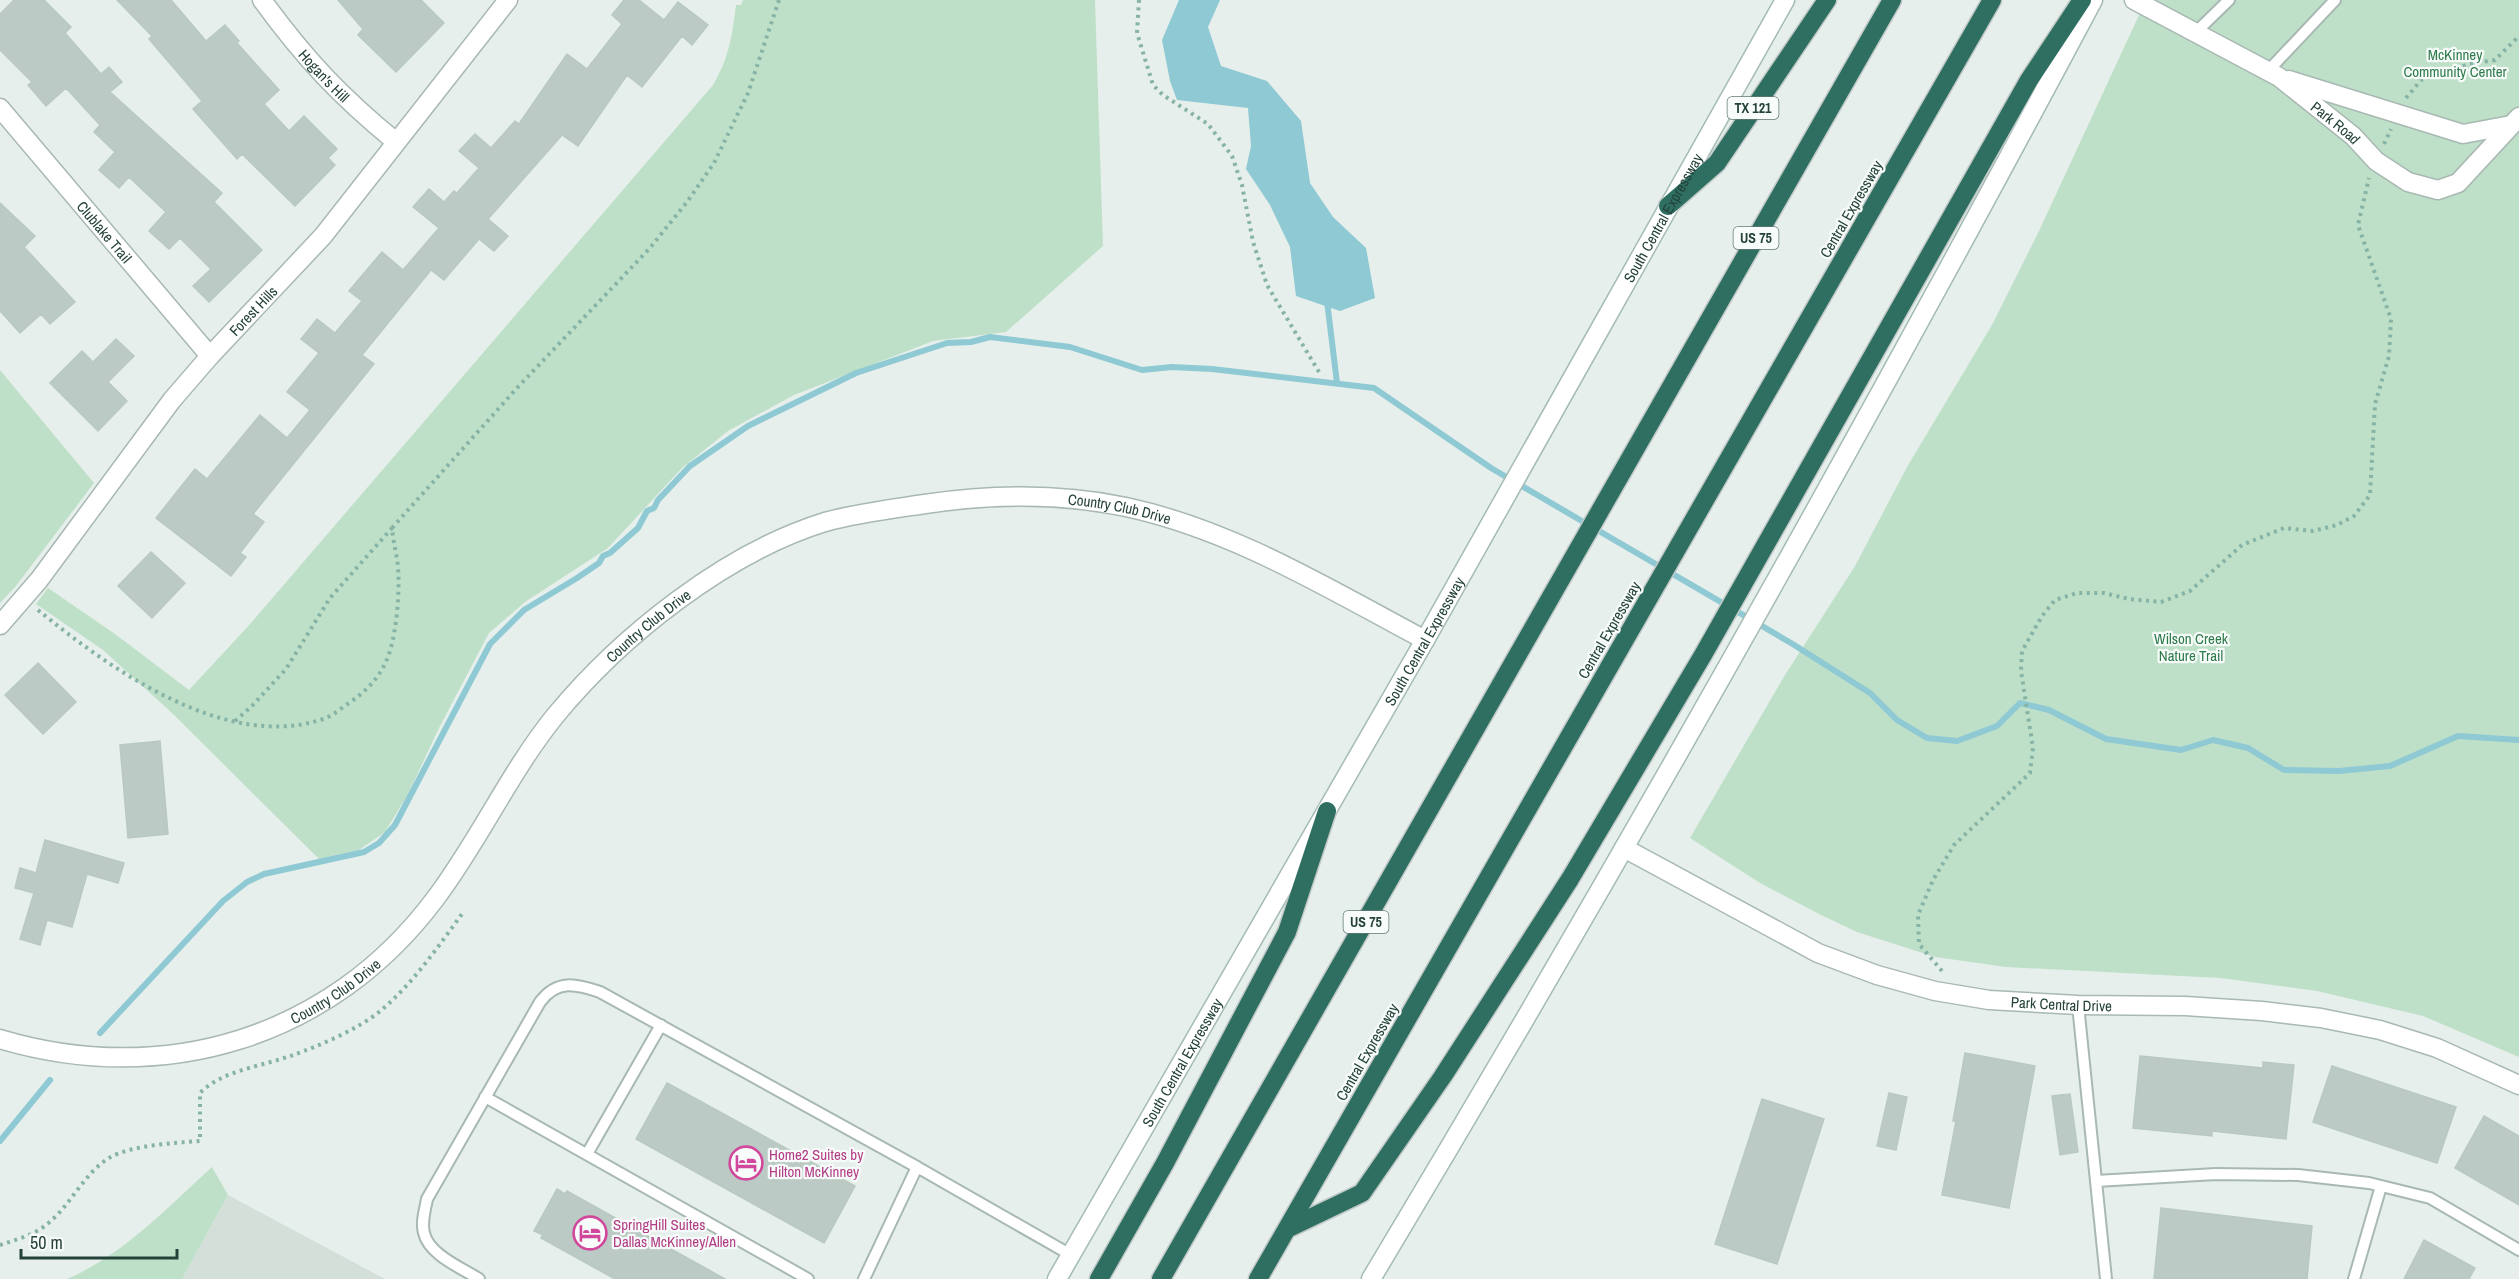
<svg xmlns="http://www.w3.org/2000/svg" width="2519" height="1279" viewBox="0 0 2519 1279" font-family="'Archivo Narrow',sans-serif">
<rect width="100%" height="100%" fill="#e6efeb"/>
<path fill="#d4dfda" d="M 228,1195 L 385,1279 L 182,1279 Z"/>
<path fill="#bfe0c8" d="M 743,0 L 1095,0 L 1103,246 L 1006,332 L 933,341 L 794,395 L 728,431 L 682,468 L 608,548 L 525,602 L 489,633 L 439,728 L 408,794 L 385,832 L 359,850 L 319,859 L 172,713 L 103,650 L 36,604 L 48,588 L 115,634 L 189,690 L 251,623 L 713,85 C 729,58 732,37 736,5 L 741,5 Z
M 2146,0 L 2519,0 L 2519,1057 L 2423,1016 L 2317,991 L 2220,978 L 2006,967 L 1935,957 L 1857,932 L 1821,915 L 1760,883 L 1690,838 L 1785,675 L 1855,566 L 1907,467 L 1992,325 L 2039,231 Z
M 0,370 L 94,483 L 16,586 L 0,603 Z
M 212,1167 L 228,1195 L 182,1279 L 67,1279 C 123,1255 167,1208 212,1167 Z"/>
<path fill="#8ec9d4" d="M 1179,0 L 1220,0 L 1208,27 L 1221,66 L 1267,81 L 1301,121 L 1310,183 L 1333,217 L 1366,248 L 1375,298 L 1340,311 L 1296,296 L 1290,247 L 1270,205 L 1246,169 L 1251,146 L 1248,108 L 1177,100 L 1170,81 L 1162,40 Z"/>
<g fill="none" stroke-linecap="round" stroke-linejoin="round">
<path stroke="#8ec9d4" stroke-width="6" d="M 1327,301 L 1337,383
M 100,1033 L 223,901 L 247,882 L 264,874 L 364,852 L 379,843 L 395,825 L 490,644 L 524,610 L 577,578 L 599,563 L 603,556 L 610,553 L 638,528 L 647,511 L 654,508 L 658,500 L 690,466 L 748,426 L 856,373 L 947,343 L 971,342 L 990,337 L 1070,347 L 1142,370 L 1172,367 L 1212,369 L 1374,388 L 1491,468 L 1791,643 L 1870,693 L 1897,720 L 1927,738 L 1957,741 L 1997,726 L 2020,703 L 2049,710 L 2106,739 L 2181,750 L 2213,740 L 2248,748 L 2284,770 L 2339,771 L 2390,766 L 2458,736 L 2519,740
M 0,1141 L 50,1080"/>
</g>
<path fill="#bbcac4" stroke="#b8c9c2" stroke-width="1.5" d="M 14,0 L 44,0 L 71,27 L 65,33 L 101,74 L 109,67 L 122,82 L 110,92 L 222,193 L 214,202 L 262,250 L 209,302 L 193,286 L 211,269 L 180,238 L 169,249 L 149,231 L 166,212 L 129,177 L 119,188 L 99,170 L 115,152 L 94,132 L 100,125 L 66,88 L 46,106 L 28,85 L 32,82 L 0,50 L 0,14 Z
M 117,0 L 171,0 L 206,41 L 225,25 L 239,41 L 237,43 L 279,90 L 264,104 L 289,131 L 304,116 L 337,149 L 328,158 L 335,165 L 295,206 L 242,154 L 237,159 L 193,109 L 202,101 L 149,39 L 152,36 Z
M 338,0 L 421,0 L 444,23 L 396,72 L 358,35 L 363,29 Z
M 624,0 L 639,0 L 664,20 L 678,2 L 708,25 L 692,45 L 682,36 L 642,87 L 627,75 L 578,146 L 562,135 L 488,219 L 508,236 L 494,251 L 479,239 L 444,280 L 431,270 L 362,355 L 374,364 L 253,514 L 264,522 L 240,553 L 246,557 L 231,576 L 156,518 L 195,469 L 207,479 L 260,415 L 287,438 L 310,410 L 287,392 L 319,353 L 301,339 L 317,319 L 335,333 L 362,301 L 349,291 L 382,252 L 403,270 L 439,228 L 413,207 L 429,189 L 444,202 L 454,191 L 457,193 L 479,168 L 459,151 L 475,134 L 491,148 L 515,121 L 519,124 L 567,54 L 587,69 L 622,24 L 612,15 Z
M 0,203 L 35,236 L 24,247 L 75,302 L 50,324 L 41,314 L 20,333 L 0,311 Z
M 116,339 L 134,356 L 108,382 L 127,401 L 98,431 L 50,383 L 82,351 L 93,362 Z
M 151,552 L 185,583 L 152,618 L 118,586 Z
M 38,663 L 76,702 L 43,734 L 5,695 Z
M 160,741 L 168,834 L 128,838 L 120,745 Z
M 45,840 L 124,863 L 118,883 L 87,874 L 72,927 L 47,920 L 40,945 L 20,939 L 34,893 L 15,888 L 20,868 L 36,873 Z
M 1965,1053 L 2035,1066 L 2009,1208 L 1942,1195 L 1956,1121 L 1953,1121 Z
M 2140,1056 L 2263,1068 L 2263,1062 L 2294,1065 L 2286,1139 L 2212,1131 L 2212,1136 L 2133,1128 Z
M 2332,1066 L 2456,1107 L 2437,1163 L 2313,1122 Z
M 667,1083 L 855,1186 L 824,1243 L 636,1139 Z
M 1889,1093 L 1907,1097 L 1896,1150 L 1877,1146 Z
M 2070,1094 L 2078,1152 L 2060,1155 L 2052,1096 Z
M 1762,1099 L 1824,1119 L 1777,1264 L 1715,1244 Z
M 2484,1116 L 2519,1136 L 2519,1205 L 2455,1168 Z
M 557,1189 L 565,1194 L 567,1191 L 725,1279 L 615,1279 L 541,1238 L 543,1235 L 534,1231 Z
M 2161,1208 L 2312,1226 L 2307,1279 L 2154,1279 Z
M 2424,1240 L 2475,1268 L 2469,1279 L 2404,1279 Z"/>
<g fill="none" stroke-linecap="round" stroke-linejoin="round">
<defs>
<path id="service" d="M 2195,33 L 2229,0
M 2268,71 L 2335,0
M 2078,1005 L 2106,1279
M 485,1097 L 808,1279
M 587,1154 L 661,1025
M 917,1167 L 1071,1255
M 2096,1181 L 2216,1174 L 2298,1175 L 2369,1183 L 2430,1198 L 2519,1250
M 479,1279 C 462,1268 429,1255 424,1233 C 421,1222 425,1210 427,1199 L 540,1002 C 557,979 576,984 600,992 L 917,1167 L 864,1279
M 2354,1279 L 2381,1186"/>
<g id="minor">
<path id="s1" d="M 262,0 C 305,59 340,96 396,142"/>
<path id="s2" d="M 2134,0 L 2279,77 L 2353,136 L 2376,161 L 2408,182 L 2438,190 L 2458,183 L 2519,117"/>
<path d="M 2289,80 L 2463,134 L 2511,125"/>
<path id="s3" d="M 0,108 L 210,356"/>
<path id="s4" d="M 0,625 L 39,580 L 172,400 L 210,356 L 323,236 L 508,0"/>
<path id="s5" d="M 1624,848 L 1818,953 L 1877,975 L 1935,991 L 1989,1000 L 2078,1005 L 2185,1006 L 2262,1011 L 2321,1018 L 2380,1030 L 2437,1048 L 2519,1085"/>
<path id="s6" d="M 0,1039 C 164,1088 331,1038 435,899 C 479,841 509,773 555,716 C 621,636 725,553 825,522 C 858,513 892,509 925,504 C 992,494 1059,493 1126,507 C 1233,530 1329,589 1425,640"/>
</g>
<g id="secondary">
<path id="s7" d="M 1057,1279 L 1425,640 L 1785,0"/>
<path d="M 1371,1279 C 1623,859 1863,432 2093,0"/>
</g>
<path id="motorway" d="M 1668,206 L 1717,163 L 1827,0
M 1287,1229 L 1362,1193 L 1443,1076 L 1570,879 L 1703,655 L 2029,80 L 2082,0
M 1099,1279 L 1165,1163 L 1287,932 L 1327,811
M 1161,1279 L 1892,0
M 1258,1279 L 1992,0"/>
</defs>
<use href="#service" stroke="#a8b8b2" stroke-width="14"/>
<use href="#minor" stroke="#a8b8b2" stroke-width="21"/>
<use href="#secondary" stroke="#a4bbb3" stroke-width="21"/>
<use href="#motorway" stroke="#c2cac8" stroke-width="21"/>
<path stroke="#86b3a5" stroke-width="4" stroke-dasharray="3 4.5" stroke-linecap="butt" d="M 1139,0 L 1137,33 L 1153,85 L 1163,95 L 1208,124 L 1232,156 L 1242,185 L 1253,242 L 1267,285 L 1319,372
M 2406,98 L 2421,80 L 2469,64 L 2495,60 L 2519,36
M 2384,144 L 2391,129
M 38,610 C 110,669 226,752 323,719 C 332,716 339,710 346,705 C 366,692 381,677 389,654 C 397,631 401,584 397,559 C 395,548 393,539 392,528 L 517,388 L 650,248 L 687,202 L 714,163 L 748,93 L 779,0
M 235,721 L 252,706 L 286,669 L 330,598 L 392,528
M 1942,971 L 1919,944 L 1918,915 L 1933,880 L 1954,845 L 2030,773 L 2033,748 L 2021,671 L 2022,651 L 2042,616 L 2055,600 L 2077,593 L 2104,593 L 2129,599 L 2161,602 L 2190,591 L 2242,545 L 2284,528 L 2313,531 L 2337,525 L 2354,516 L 2370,495 L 2375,404 L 2389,356 L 2391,319 L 2358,225 L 2369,178
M 0,1245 C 15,1240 34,1235 46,1225 C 70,1207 83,1174 109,1158 C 131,1145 174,1143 200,1141 L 200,1093 C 222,1070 264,1066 293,1055 C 319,1046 358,1029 379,1012 C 412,985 437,948 462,914"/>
<use href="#service" stroke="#fff" stroke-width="10"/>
<use href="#minor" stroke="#fff" stroke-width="18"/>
<use href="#secondary" stroke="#fff" stroke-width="18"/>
<use href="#motorway" stroke="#2f6f62" stroke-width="18"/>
</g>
<defs>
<symbol id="hotel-ring" viewBox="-11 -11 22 22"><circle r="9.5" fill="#f7fbf9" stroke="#d1479c" stroke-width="1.5"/><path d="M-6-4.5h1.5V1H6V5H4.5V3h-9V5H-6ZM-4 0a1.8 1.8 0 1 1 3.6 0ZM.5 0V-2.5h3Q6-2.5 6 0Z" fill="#d1479c"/></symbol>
</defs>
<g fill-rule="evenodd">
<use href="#hotel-ring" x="727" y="1144" width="38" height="38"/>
<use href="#hotel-ring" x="571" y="1214" width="38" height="38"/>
</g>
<g text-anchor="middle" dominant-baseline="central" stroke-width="4.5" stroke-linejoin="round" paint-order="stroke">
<g fill="#f7fbf9" stroke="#637a73" stroke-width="1.5">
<rect x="1727.5" y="97" width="51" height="22" rx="4.5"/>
<rect x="1733.5" y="227" width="45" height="22" rx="4.5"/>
<rect x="1343.5" y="911" width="45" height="22" rx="4.5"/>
</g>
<g font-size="14" font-weight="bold" fill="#24423a">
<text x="1753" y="108">TX 121</text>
<text x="1756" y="238">US 75</text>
<text x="1366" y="922">US 75</text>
</g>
<g font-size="15" fill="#2d7a4b" stroke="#f7fbf9">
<text x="2455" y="54">McKinney<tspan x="2455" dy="17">Community Center</tspan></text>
<text x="2191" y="638">Wilson Creek<tspan x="2191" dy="17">Nature Trail</tspan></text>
</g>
<g font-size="15" fill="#24423a" stroke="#f7fbf9">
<text stroke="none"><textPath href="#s1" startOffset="98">Hogan's Hill</textPath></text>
<text stroke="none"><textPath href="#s2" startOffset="237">Park Road</textPath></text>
<text transform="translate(1851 209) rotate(-60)">Central Expressway</text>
<text stroke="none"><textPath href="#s7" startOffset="1222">South Central Expressway</textPath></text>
<text stroke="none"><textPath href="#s3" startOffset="162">Clublake Trail</textPath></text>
<text stroke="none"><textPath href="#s4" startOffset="404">Forest Hills</textPath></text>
<text stroke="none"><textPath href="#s6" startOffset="1341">Country Club Drive</textPath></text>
<text stroke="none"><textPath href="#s6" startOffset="837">Country Club Drive</textPath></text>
<text transform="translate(1609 630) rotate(-60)">Central Expressway</text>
<text stroke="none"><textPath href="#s7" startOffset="736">South Central Expressway</textPath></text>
<text stroke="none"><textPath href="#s6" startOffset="351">Country Club Drive</textPath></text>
<text stroke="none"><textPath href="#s5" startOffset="471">Park Central Drive</textPath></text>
<text transform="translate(1367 1052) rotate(-60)">Central Expressway</text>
<text stroke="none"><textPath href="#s7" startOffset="250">South Central Expressway</textPath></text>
</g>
<g font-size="15" fill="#b23c85" stroke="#f7fbf9" text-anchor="start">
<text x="769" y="1154">Home2 Suites by<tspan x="769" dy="17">Hilton McKinney</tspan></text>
<text x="613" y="1224">SpringHill Suites<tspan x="613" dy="17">Dallas McKinney/Allen</tspan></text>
</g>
</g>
<path d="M21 1249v9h156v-9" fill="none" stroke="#24423a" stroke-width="3"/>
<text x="30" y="1249" font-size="18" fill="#24423a" stroke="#f7fbf9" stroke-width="4.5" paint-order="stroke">50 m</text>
</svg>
